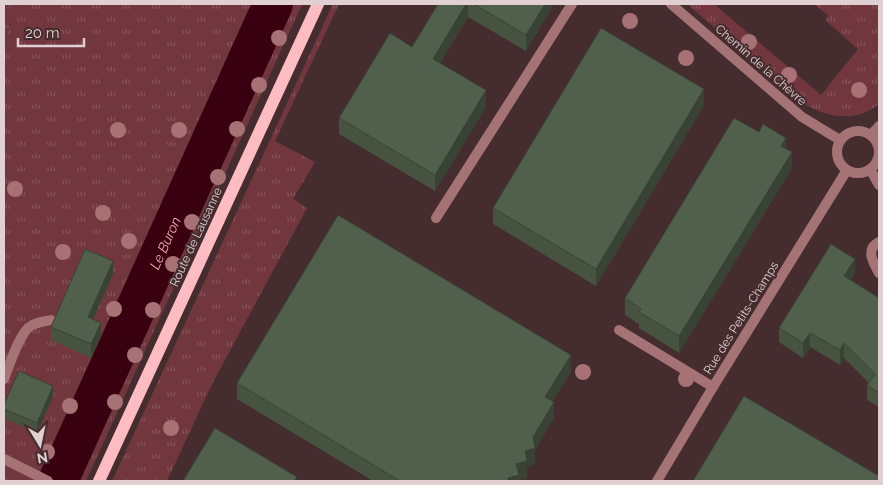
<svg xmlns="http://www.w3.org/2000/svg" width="883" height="485" viewBox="0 0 883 485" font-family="Raleway,sans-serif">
<defs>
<pattern id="grass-tufts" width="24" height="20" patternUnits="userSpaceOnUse" patternTransform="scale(1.25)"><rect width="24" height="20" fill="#72373e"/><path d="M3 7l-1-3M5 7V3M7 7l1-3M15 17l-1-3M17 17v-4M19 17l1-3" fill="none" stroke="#865359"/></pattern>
<pattern id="forest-crowns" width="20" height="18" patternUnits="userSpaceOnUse" patternTransform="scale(1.25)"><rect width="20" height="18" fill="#72373e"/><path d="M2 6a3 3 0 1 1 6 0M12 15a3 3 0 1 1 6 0" fill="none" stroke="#865359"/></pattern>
</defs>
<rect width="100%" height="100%" fill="#452c2e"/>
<path fill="url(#grass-tufts)" d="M 19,4 L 302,4 L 86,481 L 4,481 L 4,40 Z
M 333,4 L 339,4 L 275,141 L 315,162 L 293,199 L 307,208 L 213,382 L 167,481 L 112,481 Z
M 687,4 L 714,4 L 821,95 L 858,49 L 825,20 L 829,16 L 814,4 L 879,4 L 879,104 C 856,123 827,118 803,103 Z"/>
<path fill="url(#forest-crowns)" d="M 4,4 L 19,4 L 4,40 Z"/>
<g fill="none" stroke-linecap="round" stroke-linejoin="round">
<path stroke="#39010f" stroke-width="40" id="s1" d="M 58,481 L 273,4"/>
<path stroke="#a57276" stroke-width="10" d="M 436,218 L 572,4
M 879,242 C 865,249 873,262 879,273
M 619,330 L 713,387
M 4,379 C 9,366 18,338 28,328 C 34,322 43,322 51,320
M 4,459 L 48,481"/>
<path stroke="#a57276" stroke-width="10" d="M 671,4 L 802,117 L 840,140
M837 152a21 21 0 1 1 42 0a21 21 0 1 1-42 0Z
M 871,135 L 879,126
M 870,169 L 879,185
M 657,481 L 713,387 L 847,170"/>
<path stroke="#fcbcc1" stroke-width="12" d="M 99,481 L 318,4"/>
</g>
<g fill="#a77176">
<circle cx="630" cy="21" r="8"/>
<circle cx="279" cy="38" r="8"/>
<circle cx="749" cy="42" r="8"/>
<circle cx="686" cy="58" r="8"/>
<circle cx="789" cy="75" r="8"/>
<circle cx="259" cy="85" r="8"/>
<circle cx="859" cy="90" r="8"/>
<circle cx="237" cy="129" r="8"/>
<circle cx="118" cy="130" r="8"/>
<circle cx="179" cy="130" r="8"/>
<circle cx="218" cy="177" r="8"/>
<circle cx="15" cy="189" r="8"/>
<circle cx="103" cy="213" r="8"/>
<circle cx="192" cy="222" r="8"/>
<circle cx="129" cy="241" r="8"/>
<circle cx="63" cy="252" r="8"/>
<circle cx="173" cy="264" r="8"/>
<circle cx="114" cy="309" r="8"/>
<circle cx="153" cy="310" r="8"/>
<circle cx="135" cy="355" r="8"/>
<circle cx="583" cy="372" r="8"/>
<circle cx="686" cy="379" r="8"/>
<circle cx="115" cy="402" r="8"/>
<circle cx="70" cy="406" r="8"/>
<circle cx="171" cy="428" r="8"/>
<circle cx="47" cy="452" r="8"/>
</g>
<path fill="#465341" d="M 438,4 L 554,4 L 526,51 L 468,17 L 440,63 L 486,107 L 435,191 L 339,134 L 339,118 L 412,47 Z
M 704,105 L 596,286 L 493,224 L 493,208 Z
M 786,149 L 792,168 L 679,353 L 639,328 L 639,324 L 625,315 L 625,298 Z
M 113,274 L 93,320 L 101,336 L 91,358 L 51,340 L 51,327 Z
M 855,274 L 851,280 L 879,298 L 879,407 L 867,400 L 867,385 L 869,383 L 844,358 L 840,365 L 810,347 L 803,358 L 779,342 L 779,328 Z
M 571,372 L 553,401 L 554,418 L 535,450 L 535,464 L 527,467 L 527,478 L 519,480 L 519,481 L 373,481 L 237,399 L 237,383 Z
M 53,396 L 37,433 L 4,418 L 4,404 Z"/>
<path fill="#394335" d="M 466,4 L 468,4 L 468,17 L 433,75 L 433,59 Z
M 545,4 L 554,4 L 526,51 L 526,35 Z
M 704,89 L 704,105 L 596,286 L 596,269 Z
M 486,90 L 486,107 L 435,191 L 435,175 Z
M 786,138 L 786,154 L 781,146 Z
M 792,152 L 792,168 L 679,353 L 679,336 Z
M 855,259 L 855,274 L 844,291 L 844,276 Z
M 113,261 L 113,274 L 88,331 L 88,317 Z
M 101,323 L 101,336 L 91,358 L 91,344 Z
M 810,333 L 810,347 L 803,358 L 803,343 Z
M 844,343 L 844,358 L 840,365 L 840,350 Z
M 571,355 L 571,372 L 545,413 L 545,397 Z
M 53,386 L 53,396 L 37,433 L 37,423 Z
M 554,402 L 554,418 L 535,450 L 535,464 L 527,467 L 527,478 L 519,480 L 519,481 L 508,481 L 508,478 L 525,451 Z"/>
<path fill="#51604c" stroke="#394335" d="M 438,4 L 466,4 L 433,59 L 486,90 L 435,175 L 339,118 L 390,33 L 412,47 Z
M 474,4 L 545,4 L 526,35 Z
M 601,28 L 704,89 L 596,269 L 493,208 Z
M 734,118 L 759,132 L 763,124 L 786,138 L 781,146 L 792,152 L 679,336 L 639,312 L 641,309 L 625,298 Z
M 338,215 L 571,355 L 545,397 L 554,402 L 533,437 L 535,448 L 525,451 L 527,461 L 516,464 L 519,475 L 508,478 L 508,481 L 400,481 L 237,383 Z
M 831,244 L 855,259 L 844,276 L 879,298 L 879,393 L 867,385 L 875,374 L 844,343 L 840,350 L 810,333 L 803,343 L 779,328 Z
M 85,249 L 113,261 L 88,317 L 101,323 L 91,344 L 51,327 Z
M 19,371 L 53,386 L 37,423 L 4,409 L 4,404 Z
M 744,396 L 879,476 L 879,481 L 693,481 Z
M 215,428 L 297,477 L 294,481 L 183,481 Z"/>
<g text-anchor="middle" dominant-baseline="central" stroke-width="4" stroke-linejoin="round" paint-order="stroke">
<g font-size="12" fill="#e0d0d1" stroke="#452c2e">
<text transform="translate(761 65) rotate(41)">Chemin de la Chèvre</text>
<text transform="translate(196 237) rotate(-65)">Route de Lausanne</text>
<text transform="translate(741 318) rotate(-58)">Rue des Petits-Champs</text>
</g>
<g font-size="14" font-style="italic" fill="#f5a7ae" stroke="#452c2e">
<text stroke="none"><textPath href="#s1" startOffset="261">Le Buron</textPath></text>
</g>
</g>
<rect width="883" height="485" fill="none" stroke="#e0d0d1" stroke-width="10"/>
<g transform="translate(40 445) rotate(170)" stroke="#452c2e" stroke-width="4" paint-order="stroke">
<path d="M0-4L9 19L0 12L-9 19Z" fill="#e0d0d1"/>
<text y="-8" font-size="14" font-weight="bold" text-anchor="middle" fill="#e0d0d1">N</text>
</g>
<path d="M18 38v8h66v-8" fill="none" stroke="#e0d0d1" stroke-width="2.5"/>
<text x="25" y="38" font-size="15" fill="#e0d0d1" stroke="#452c2e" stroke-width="4" paint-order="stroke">20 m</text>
</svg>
